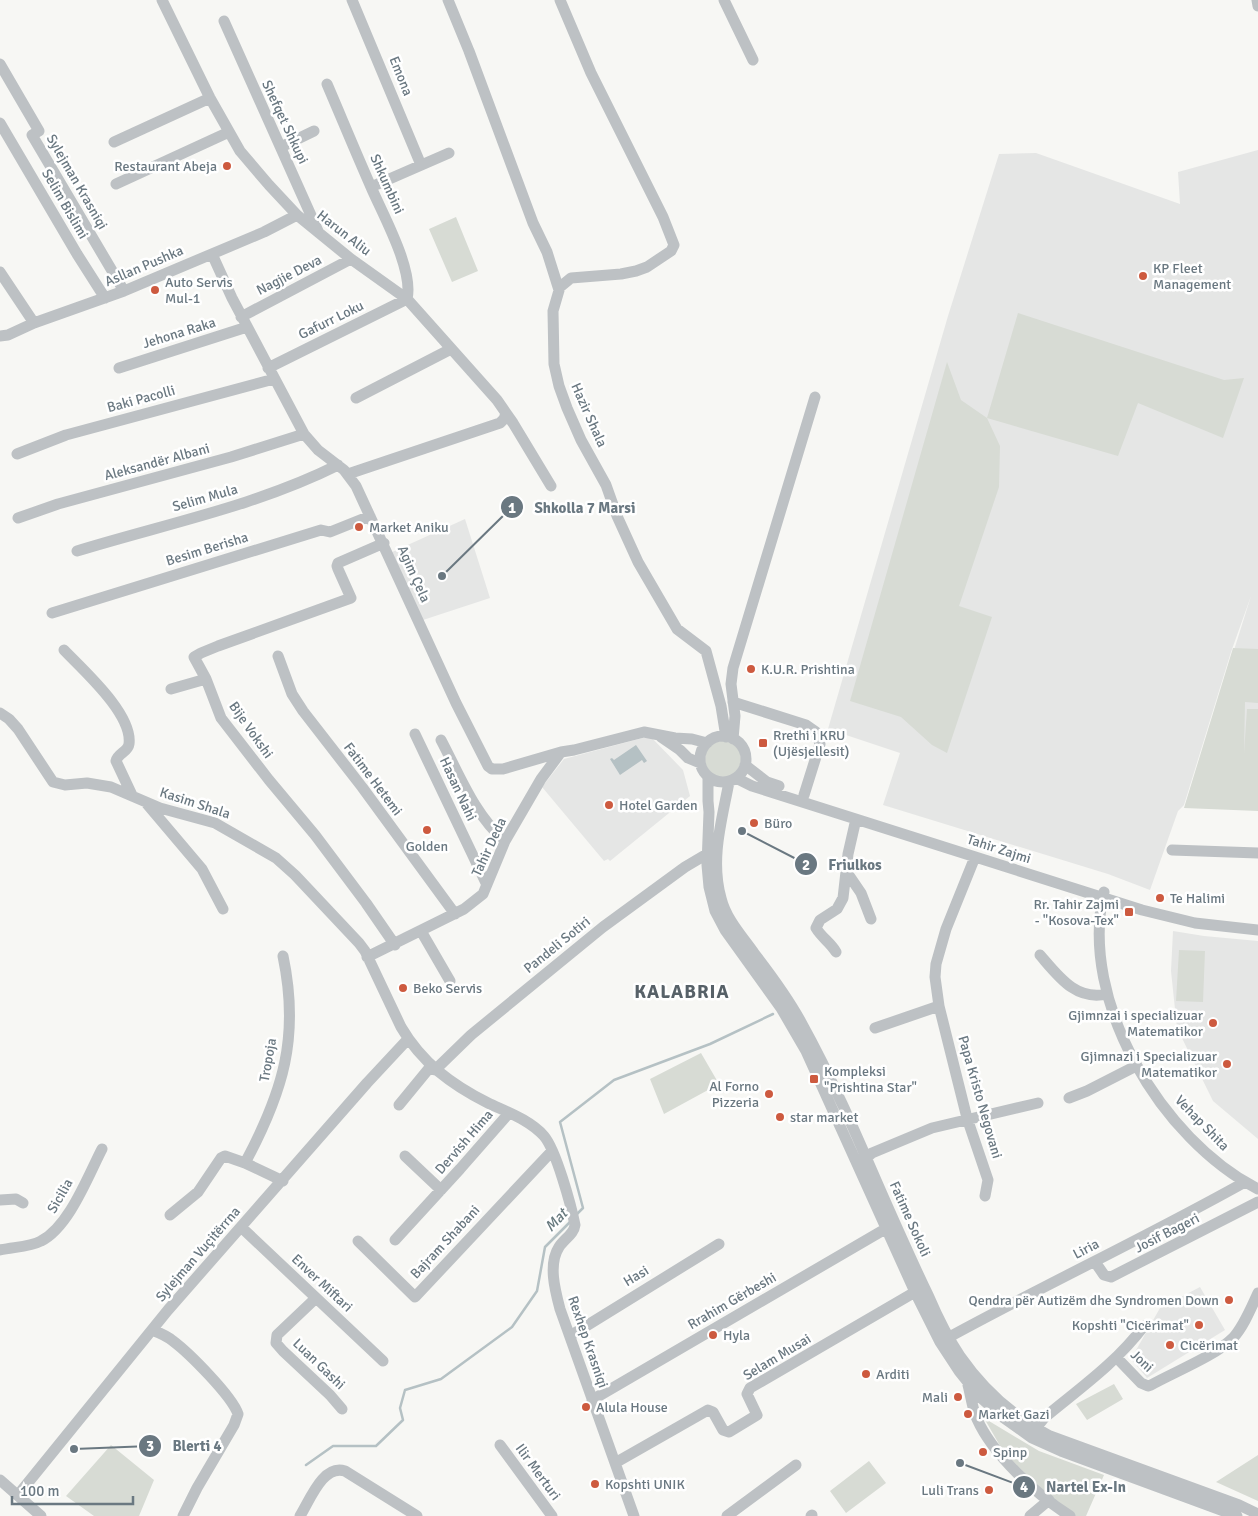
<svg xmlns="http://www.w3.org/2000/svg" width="1258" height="1516" viewBox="0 0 1258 1516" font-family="Signika,sans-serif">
<rect width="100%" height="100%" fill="#f7f7f4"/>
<path fill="#e5e6e5" d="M 1258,150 L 1258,808 L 1185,806 L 1251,596 L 1231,652 L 1184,805 L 1178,811 L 1150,890 L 1108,874 L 883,805 L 900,753 L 828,729 L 948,316 L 999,154 L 1036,153 L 1180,204 L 1178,172 Z
M 465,519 L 490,598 L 423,620 L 390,553 Z
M 650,736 L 683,770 L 690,796 L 610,861 L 608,859 L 604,861 L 542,787 L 564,759 Z
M 1173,931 L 1204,936 L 1258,941 L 1258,1139 L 1213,1101 L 1177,1028 L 1171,971 Z
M 1200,1287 L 1225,1330 L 1147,1378 L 1131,1359 L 1160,1308 Z"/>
<path fill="#d7dbd4" d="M 456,217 L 478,271 L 452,282 L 429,229 Z
M 1018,313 L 1224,380 L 1244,378 L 1223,438 L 1138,403 L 1118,456 L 987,418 L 1000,446 L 999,487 L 959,606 L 992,617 L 947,753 L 932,745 L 901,717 L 850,701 L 947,362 L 961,400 L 987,418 Z
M 1233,648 L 1258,649 L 1258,703 L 1245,702 L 1244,753 L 1247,709 L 1258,709 L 1258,811 L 1184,808 Z
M705 759a18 18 0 1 1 36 0a18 18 0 1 1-36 0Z
M 1179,950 L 1205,951 L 1203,1002 L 1176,1001 Z
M 701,1053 L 719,1084 L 664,1114 L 650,1079 Z
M 1114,1384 L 1123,1399 L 1087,1420 L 1076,1404 Z
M 984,1418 L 1039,1451 L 1104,1475 L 1086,1516 L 1074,1516 L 1034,1483 L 1003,1451 Z
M 111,1445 L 154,1480 L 139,1516 L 94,1516 L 66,1496 Z
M 1258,1455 L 1258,1501 L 1216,1482 Z
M 869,1461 L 886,1483 L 846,1513 L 830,1491 Z"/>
<path fill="#b5c1c4" d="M 636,745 L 647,761 L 644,763 L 642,760 L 620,775 L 610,759 L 612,758 L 614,760 Z"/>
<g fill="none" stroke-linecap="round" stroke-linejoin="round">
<path stroke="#b5c1c4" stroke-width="2.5" d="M 576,1215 L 583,1208 L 560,1122 L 614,1080 L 710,1044 L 773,1014
M 306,1465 L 333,1446 L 376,1446 L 403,1420 L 400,1408 L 405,1390 L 441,1379 L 512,1327 L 537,1291 L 545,1247 L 571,1221"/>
<path stroke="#bdc1c4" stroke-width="11" d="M 162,0 L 210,98 L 240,151 L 269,185 L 297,215 L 351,259 L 407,299 L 497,400 L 513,423 L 551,486
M 352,0 L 421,165
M 448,0 L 469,51 L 533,223 L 547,252 L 559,290
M 560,0 L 591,73 L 663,217 L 674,245 L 671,251 L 647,267 L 636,271 L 621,274 L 571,278 L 560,287 L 553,311 L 554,364 L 559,386 L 567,408 L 581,440 L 606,485 L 617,516 L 638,562 L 677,629 L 706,651 L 721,706 L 726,737
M 724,0 L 753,60
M 1257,0 L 1258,6
M 224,21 L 318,231
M 0,64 L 39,131 L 32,135 L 124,291
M 0,123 L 77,254 L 105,298
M 114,142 L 210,98
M 281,147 L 314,131
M 116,184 L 229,132
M 371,187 L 449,153
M 212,254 L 232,298 L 304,434 L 318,450 L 344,470 L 356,486 L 456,703 L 488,766 L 492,769 L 503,769 L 561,752 L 574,750 L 644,732 L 675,738 L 692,739 L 707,743
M 0,272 L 34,323
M 241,317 L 351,259
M 0,336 L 8,335 L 34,323 L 124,291 L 264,232 L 297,215
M 119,368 L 247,327
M 268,368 L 407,299 C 414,270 383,215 371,187 C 356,153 342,119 327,84
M 356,398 L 451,349
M 17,454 L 66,435 L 274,379
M 348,474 L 500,423 L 504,419 L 506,413
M 18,518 L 58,504 L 231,457 L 304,434
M 384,543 L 338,563 L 337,566 L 338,569 L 351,598 L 218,646 L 201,653 L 194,657 L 206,679 L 221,718 L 269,780 L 315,835 L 366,903 L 395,945
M 77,551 C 165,524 256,506 338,465
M 52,613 L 321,530 L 330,532 L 370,516
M 64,650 C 83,670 133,714 129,744 C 128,752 118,753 116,761 L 132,795
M 278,656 L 292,694 L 303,711 L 362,787 L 455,914
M 171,689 L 206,679
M 733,702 L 806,725 L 816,732 L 820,744 L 804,795
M 0,713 L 9,719 L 18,729 L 53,782 L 65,785 L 87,783 L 111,787 L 160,808 L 215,823 L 276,858 L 295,875 L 359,943 L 365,951 L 401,1027 C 422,1063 452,1085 488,1103 C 507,1112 530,1120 544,1136 C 556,1150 571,1205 575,1225 C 574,1234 564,1239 559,1247 C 548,1264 555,1290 560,1309 L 634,1516
M 415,734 L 486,883
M700 759a23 23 0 1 1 46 0a23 23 0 1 1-46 0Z
M 661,737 L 680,750 L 688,758 L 700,763
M 733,739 L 735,716 L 731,684 L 733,668 L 815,397
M 441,740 C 459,774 475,816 505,841
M 745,765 L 767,782 L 779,786
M 708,777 L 708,801 L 709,812 L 707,865 L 709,887 L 715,911 L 725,930 L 781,1008 L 806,1051 L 915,1292 L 940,1342 L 959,1371 L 979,1396 L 1004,1418 L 1032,1438 L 1061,1451 L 1237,1516
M 736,778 L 752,786 L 1142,910 L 1195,923 L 1258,930
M 729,782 C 722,820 710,859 721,898 C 726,919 742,936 754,953 C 771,975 788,998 801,1022 C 832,1078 857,1136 882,1194 C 897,1228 912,1262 928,1295 C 937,1316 947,1337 960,1356 C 983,1389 1014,1417 1050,1436 L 1239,1505 L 1258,1514
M 147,804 L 202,869 L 223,909
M 1172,850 L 1258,853
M 975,857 L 946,929 L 936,964 L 935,977 L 939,1006 L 967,1118 L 988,1180 L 985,1196
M 846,871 L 861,893 L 871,919
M 1104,892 C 1078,1001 1162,1140 1258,1189
M 421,931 L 450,981
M 836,952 C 830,942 822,938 816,928 L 820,920 L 837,909 L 843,898 L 848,854 L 856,819
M 1040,955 C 1059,977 1076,1001 1107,994
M 367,957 L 464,909 L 483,894 L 505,841 L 541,779 L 561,752
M 875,1028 L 939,1006
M 435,1070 L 471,1035 L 603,927 L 685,867 L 707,854
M 1069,1098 L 1087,1091 L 1136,1066
M 399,1105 L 431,1066
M 405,1156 L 441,1190
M 866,1158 L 872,1153 L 932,1128 L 1038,1103
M 245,1163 C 283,1092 300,1037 283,956
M 0,1200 L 16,1199 L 23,1203
M 170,1215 L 198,1192 L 221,1158 L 225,1156 L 245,1163 L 283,1181
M 241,1227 L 383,1361
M 395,1240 L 460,1169 L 509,1113
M 358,1241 L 415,1297 L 552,1151
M 0,1250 C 13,1247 30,1247 41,1241 C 69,1227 88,1176 102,1149
M 1095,1262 L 1104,1275 L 1111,1277 L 1258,1202
M 316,1298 L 277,1335 L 276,1343 L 283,1351 L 330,1395 L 342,1409
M 152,1330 C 160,1333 167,1336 173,1341 C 189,1353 232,1396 238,1414 L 234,1425 L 197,1488 L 183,1516
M 570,1336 L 719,1244
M 942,1341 C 1042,1286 1145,1238 1245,1182
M 1117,1358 L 1141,1383 L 1148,1386 L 1151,1385 C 1174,1372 1215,1356 1233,1338 C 1244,1326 1251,1308 1258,1293
M 968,1385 C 971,1396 972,1408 977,1419 C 993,1455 1037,1495 1070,1516
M 592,1400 L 887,1228
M 1036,1428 L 1044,1418 C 1080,1388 1115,1364 1144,1326
M 500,1445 L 552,1516
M 615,1463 L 708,1410 L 713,1412 L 723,1430 L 729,1432 L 757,1415 L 747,1394 L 750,1388 L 915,1292
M 0,1480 L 41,1516
M 18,1495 L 168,1310 L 367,1083 L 408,1039
M 300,1516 C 310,1500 323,1464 345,1471 L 417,1516
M 727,1516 L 796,1465
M 811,1516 L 812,1515
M 1030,1516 L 1049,1500"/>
</g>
<g fill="#cd5a3f" stroke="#fff" stroke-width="2">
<circle cx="227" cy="166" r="5"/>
<circle cx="1143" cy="276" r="5"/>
<circle cx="155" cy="290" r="5"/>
<circle cx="359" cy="527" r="5"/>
<circle cx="751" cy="669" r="5"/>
<rect x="758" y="738" width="10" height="10" rx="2.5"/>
<circle cx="609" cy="805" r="5"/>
<circle cx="754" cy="823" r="5"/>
<circle cx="427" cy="830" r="5"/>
<circle cx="1160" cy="898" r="5"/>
<rect x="1124" y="907" width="10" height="10" rx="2.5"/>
<circle cx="403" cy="988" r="5"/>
<circle cx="1213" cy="1023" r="5"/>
<circle cx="1227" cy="1064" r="5"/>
<rect x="809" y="1074" width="10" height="10" rx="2.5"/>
<circle cx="769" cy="1094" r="5"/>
<circle cx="780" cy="1117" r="5"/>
<circle cx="1229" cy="1300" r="5"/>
<circle cx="1199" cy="1325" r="5"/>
<circle cx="713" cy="1335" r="5"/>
<circle cx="1170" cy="1345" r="5"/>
<circle cx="866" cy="1374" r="5"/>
<circle cx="958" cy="1397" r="5"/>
<circle cx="586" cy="1407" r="5"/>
<circle cx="968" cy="1414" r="5"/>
<circle cx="983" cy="1452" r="5"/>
<circle cx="595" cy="1484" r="5"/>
<circle cx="989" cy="1490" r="5"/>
</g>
<g text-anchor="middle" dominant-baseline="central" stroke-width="5" stroke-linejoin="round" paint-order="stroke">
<g font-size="14" fill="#6a7881" stroke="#fff">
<text transform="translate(401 76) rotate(68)">Emona</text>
<text transform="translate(285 122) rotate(65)">Shefqet Shkupi</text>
<text transform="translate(77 182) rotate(60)">Sylejman Krasniqi</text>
<text transform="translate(387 184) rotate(66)">Shkumbini</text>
<text transform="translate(65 204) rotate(60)">Selim Bislimi</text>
<text transform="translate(344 233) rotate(38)">Harun Aliu</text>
<text transform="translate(144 266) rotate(-23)">Asllan Pushka</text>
<text transform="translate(289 275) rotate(-27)">Nagjie Deva</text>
<text transform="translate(331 320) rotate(-26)">Gafurr Loku</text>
<text transform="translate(179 333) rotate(-17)">Jehona Raka</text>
<text transform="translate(141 399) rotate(-15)">Baki Pacolli</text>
<text transform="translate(589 415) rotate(66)">Hazir Shala</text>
<text transform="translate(157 462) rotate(-15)">Aleksandër Albani</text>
<text transform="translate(205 498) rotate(-16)">Selim Mula</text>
<text transform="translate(207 549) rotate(-17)">Besim Berisha</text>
<text transform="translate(414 574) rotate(66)">Agim Çela</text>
<text transform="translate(251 730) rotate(55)">Bije Vokshi</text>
<text transform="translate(373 779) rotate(53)">Fatime Hetemi</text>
<text transform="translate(458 789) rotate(65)">Hasan Nahi</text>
<text transform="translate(195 803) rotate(18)">Kasim Shala</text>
<text transform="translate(489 847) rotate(-65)">Tahir Deda</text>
<text transform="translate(999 849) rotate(18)">Tahir Zajmi</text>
<text transform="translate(557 945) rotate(-39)">Pandeli Sotiri</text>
<text transform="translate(268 1060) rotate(-80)">Tropoja</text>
<text transform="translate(980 1097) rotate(74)">Papa Kristo Negovani</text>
<text transform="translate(1202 1123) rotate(46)">Vehap Shita</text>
<text transform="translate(464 1142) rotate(-49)">Dervish Hima</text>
<text transform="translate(60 1196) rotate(-60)">Sicilia</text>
<text transform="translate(910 1219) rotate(66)">Fatime Sokoli</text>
<text transform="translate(1167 1233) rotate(-27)">Josif Bageri</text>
<text transform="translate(445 1242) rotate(-47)">Bajram Shabani</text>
<text transform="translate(1086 1249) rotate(-27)">Liria</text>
<text transform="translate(198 1254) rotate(-49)">Sylejman Vuçitërrna</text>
<text transform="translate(636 1276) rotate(-31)">Hasi</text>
<text transform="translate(322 1283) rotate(43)">Enver Miftari</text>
<text transform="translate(732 1301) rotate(-30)">Rrahim Gërbeshi</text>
<text transform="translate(588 1342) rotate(71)">Rexhep Krasniqi</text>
<text transform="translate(777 1357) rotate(-31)">Selam Musai</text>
<text transform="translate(1142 1361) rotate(43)">Joni</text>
<text transform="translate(319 1364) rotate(44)">Luan Gashi</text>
<text transform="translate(538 1472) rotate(54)">Ilir Merturi</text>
</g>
<g font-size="14" fill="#6a7881" stroke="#fff" text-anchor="start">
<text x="217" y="166" text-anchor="end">Restaurant Abeja</text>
<text x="1153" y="268">KP Fleet<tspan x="1153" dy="16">Management</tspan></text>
<text x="165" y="282">Auto Servis<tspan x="165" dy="16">Mul-1</tspan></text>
<text x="369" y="527">Market Aniku</text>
<text x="761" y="669">K.U.R. Prishtina</text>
<text x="773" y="735">Rrethi i KRU<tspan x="773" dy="16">(Ujësjellesit)</tspan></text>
<text x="619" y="805">Hotel Garden</text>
<text x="764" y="823">Büro</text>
<text x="427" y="846" text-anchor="middle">Golden</text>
<text x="1170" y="898">Te Halimi</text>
<text x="1119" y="904" text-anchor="end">Rr. Tahir Zajmi<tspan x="1119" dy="16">- "Kosova-Tex"</tspan></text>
<text x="413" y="988">Beko Servis</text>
<text x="1203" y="1015" text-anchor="end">Gjimnzai i specializuar<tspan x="1203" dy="16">Matematikor</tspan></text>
<text x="1217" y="1056" text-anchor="end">Gjimnazi i Specializuar<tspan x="1217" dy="16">Matematikor</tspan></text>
<text x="824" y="1071">Kompleksi<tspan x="824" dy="16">"Prishtina Star"</tspan></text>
<text x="759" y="1086" text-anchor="end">Al Forno<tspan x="759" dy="16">Pizzeria</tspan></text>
<text x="790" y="1117">star market</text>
<text x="1219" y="1300" text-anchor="end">Qendra për Autizëm dhe Syndromen Down</text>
<text x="1189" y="1325" text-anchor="end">Kopshti "Cicërimat"</text>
<text x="723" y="1335">Hyla</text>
<text x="1180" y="1345">Cicërimat</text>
<text x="876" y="1374">Arditi</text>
<text x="948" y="1397" text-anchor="end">Mali</text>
<text x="596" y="1407">Alula House</text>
<text x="978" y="1414">Market Gazi</text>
<text x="993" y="1452">Spinp</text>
<text x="605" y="1484">Kopshti UNIK</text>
<text x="979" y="1490" text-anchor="end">Luli Trans</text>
</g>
<g font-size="15" font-style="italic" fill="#66787d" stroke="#fff">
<text transform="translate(556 1220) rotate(-46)">Mat</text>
</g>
<g font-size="19" font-weight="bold" letter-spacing="1" fill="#576168" stroke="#fff">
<text x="682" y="992">KALABRIA</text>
</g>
</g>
<path fill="none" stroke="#6a7881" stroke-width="2" d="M442 576L512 507M742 831L806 864M74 1449L150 1446M960 1463L1024 1487"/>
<g fill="#6a7881" stroke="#fff" stroke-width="2">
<circle cx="442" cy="576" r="5"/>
<circle cx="742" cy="831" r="5"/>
<circle cx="74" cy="1449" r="5"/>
<circle cx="960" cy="1463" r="5"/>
<circle cx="512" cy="507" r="12"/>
<circle cx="806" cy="864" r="12"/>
<circle cx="150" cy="1446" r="12"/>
<circle cx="1024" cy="1487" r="12"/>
</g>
<g font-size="15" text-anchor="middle" font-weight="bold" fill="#fff">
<text x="512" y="513">1</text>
<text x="806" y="870">2</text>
<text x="150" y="1451">3</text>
<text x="1024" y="1492">4</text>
</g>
<g font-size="15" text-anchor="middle" font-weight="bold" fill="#6a7881" stroke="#fff" stroke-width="5" stroke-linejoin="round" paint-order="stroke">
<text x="585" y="513">Shkolla 7 Marsi</text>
<text x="855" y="870">Friulkos</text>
<text x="197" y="1451">Blerti 4</text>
<text x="1086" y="1492">Nartel Ex-In</text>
</g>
<path d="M12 1496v8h121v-8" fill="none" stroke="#6a7881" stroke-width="2.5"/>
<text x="20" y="1496" font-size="15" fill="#6a7881" stroke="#ffffff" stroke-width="4" paint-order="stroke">100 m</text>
</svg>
